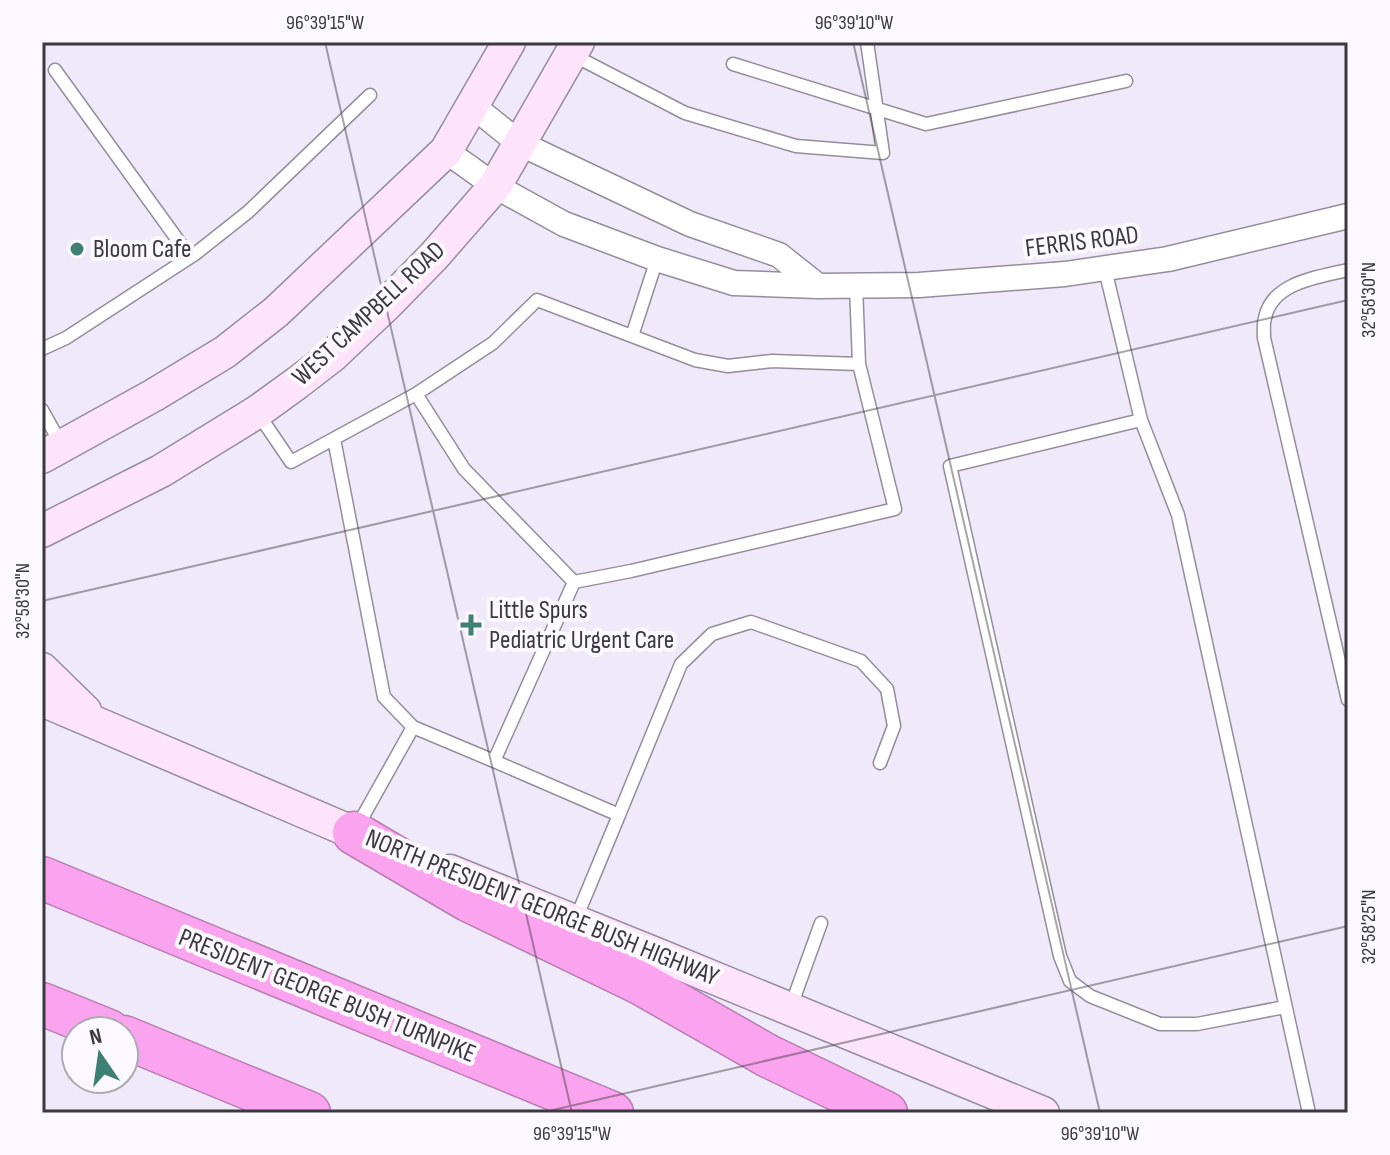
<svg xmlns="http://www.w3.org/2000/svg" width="1390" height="1155" viewBox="0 0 1390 1155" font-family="'Sofia Sans Condensed',sans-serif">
<rect width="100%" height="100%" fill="#f0e9f9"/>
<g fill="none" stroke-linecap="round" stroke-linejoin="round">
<defs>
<path id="lane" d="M 571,54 L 685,113 L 796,146 L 883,153 L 867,42
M 733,64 L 926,124 L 1126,81
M 55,70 L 190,257
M 1105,269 L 1141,420
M 1348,270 C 1319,277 1272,282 1265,318 C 1263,324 1264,332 1264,338 L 1348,700
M 856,285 L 859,364 L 895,509 L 631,571 L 574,582 L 464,469 L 416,394 L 493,343 L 537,300 L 695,360 L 728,366 L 772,361 L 859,364
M 632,336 L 657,259
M 42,349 L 66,338 L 195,254 L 248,212 L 370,95
M 42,410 L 62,446
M 257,412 L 291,462 L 416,394
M 334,439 L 384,697 L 413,727
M 494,761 L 619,815 L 575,921
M 619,815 L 681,664 L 712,634 L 751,622 L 861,661 L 887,689 L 894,726 L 880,763
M 357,827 L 413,727 L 494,761 L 574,582
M 1285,1007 L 1197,1024 L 1160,1024 L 1090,996 L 1070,981 L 1060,956 L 950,466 L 1141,420 L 1178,515 L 1309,1113
M 790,1009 L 821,923"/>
<path id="street" d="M 473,106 L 519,143 L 690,224 L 779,255 L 818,286
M 446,151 L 495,186 L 564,224 L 657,259 L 734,283 L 818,286 L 919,285 L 1065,274 L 1168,259 L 1348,216"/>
<path id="secondary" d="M 42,457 L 154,395 L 225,352 L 276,312 L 446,151 L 509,42
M 42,531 L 161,471 L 257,412 L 297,383 L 332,356 L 387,304 L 434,256 L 495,186 L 578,42
M 42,669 L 85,711
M 42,700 L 373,841
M 450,871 L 661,956 L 1043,1113"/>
<path id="highway" d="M 354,833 L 468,900 L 640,983 L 768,1056 L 886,1113
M 42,878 L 612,1113
M 42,1004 L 109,1031
M 124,1037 L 309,1113"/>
</defs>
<use href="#lane" stroke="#948d9c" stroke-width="15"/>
<use href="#street" stroke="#948d9c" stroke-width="27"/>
<use href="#secondary" stroke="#948d9c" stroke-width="35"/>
<use href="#highway" stroke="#b77eb1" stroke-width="45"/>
<use href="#lane" stroke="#fff" stroke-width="12"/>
<use href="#street" stroke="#fff" stroke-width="24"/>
<use href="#secondary" stroke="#fee4fa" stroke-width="32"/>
<use href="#highway" stroke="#faa4ef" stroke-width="42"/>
</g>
<path fill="none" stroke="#3b383f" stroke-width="2" stroke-opacity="0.45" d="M 325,42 L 572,1113M 853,42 L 1100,1113M 42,601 L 1348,300M 42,1106 L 44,1113M 540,1113 L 1348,926"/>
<g fill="#3e8071" stroke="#fbf8ff" stroke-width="3">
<circle cx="77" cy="249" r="8"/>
<path d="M467 613h8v8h8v8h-8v8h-8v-8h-8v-8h8z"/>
</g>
<g text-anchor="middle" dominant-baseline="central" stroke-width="8" stroke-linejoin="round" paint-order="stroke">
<g font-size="26" fill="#3b383f" stroke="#fbf8ff">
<text transform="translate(1082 242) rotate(-7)">FERRIS ROAD</text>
<text transform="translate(369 314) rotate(-43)">WEST CAMPBELL ROAD</text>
<text transform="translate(542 908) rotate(22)">NORTH PRESIDENT GEORGE BUSH HIGHWAY</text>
<text transform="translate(327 996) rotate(22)">PRESIDENT GEORGE BUSH TURNPIKE</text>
</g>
<g font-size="26" fill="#3b383f" stroke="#fbf8ff" text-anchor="start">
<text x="93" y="249">Bloom Cafe</text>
<text x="489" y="610">Little Spurs<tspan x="489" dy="30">Pediatric Urgent Care</tspan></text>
</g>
</g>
<rect width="1390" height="1155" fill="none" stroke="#fbf8ff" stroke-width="88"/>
<g transform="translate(100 1055) rotate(347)"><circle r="38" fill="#fbf8ff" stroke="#aeabb2" stroke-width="2"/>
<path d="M0-6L14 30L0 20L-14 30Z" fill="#3e8071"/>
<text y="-12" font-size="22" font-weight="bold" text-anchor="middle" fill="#3b383f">N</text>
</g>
<rect x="44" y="44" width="1302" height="1067" fill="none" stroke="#3b383f" stroke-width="3"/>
<g font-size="20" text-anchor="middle" fill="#3b383f">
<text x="325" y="29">96°39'15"W</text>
<text x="854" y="29">96°39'10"W</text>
<text transform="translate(1368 300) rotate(-90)" y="7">32°58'30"N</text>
<text transform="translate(22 601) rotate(-90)" y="7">32°58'30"N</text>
<text transform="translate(1368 927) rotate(-90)" y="7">32°58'25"N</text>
<text x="572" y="1140">96°39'15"W</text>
<text x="1100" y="1140">96°39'10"W</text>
</g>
</svg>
